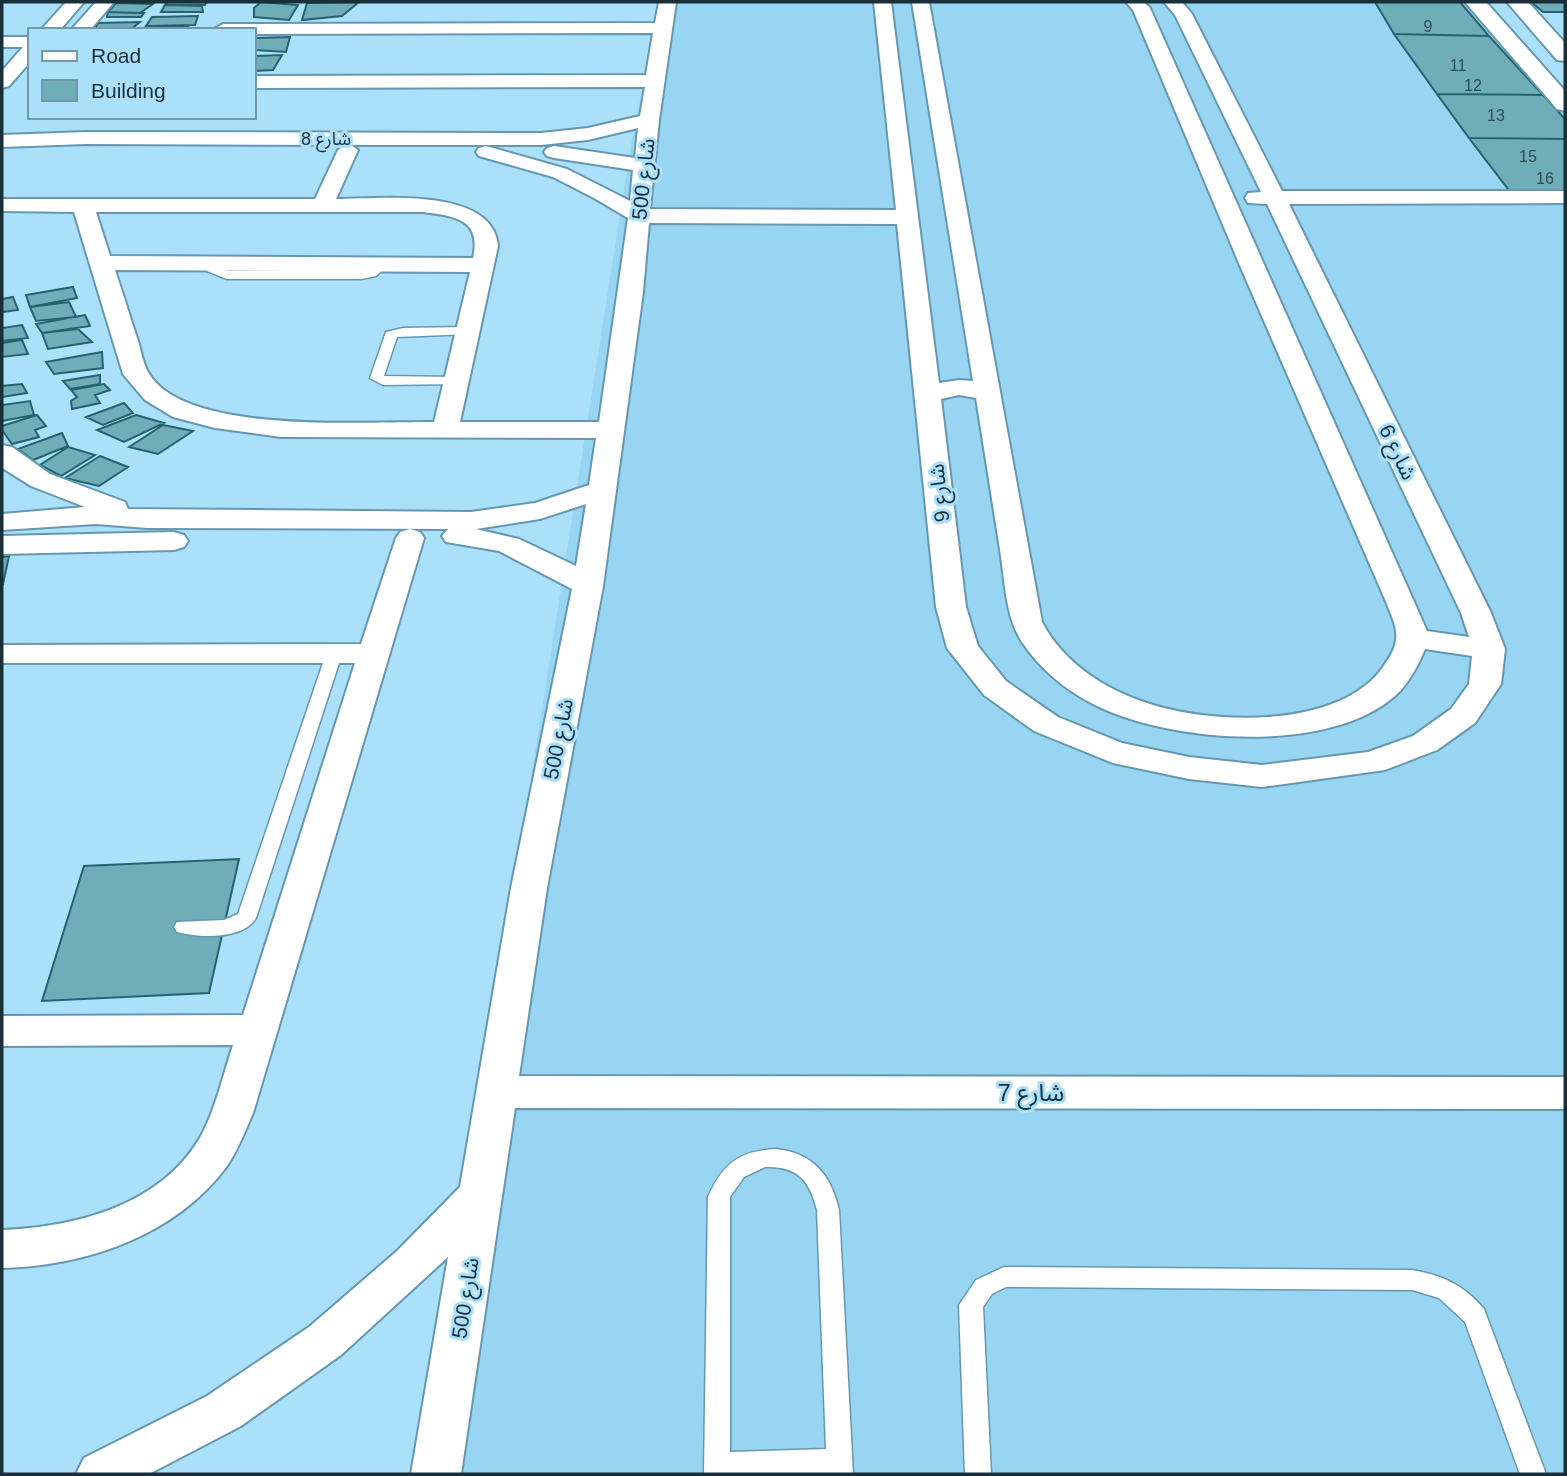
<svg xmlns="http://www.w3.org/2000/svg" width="1567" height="1476" viewBox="0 0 1567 1476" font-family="Helvetica,'Noto Sans Arabic',sans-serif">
<rect width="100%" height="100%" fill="#abe0fb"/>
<path fill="#97d5f2" d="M 660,2 L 1484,2 L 1565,93 L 1565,1474 L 421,1474 L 631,145 Z"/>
<path fill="#6fadb8" stroke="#25646e" stroke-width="2" d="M 168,2 L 207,2 L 205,5 L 165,5 Z
M 261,2 L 298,5 L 289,20 L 254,17 L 254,8 Z
M 359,2 L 342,16 L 302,20 L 307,3 Z
M 1375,2 L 1460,2 L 1489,36 L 1394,34 Z
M 1531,2 L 1565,2 L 1565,12 L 1543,12 Z
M 116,3 L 153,4 L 140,13 L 108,12 Z
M 165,5 L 202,6 L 203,12 L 161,12 Z
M 108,12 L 140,13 L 144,13 L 141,17 L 107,17 Z
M 198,16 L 195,25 L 146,26 L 152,17 Z
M 140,22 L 130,30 L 94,30 L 98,23 Z
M 146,26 L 188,27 L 186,30 L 145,30 Z
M 1394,34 L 1489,36 L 1543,95 L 1437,94 Z
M 290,37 L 286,52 L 254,50 L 254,38 Z
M 282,55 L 273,70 L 254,71 L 254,56 Z
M 1437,94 L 1543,95 L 1565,119 L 1565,139 L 1469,138 Z
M 1469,138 L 1565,139 L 1565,193 L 1511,193 Z
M 73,287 L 77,298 L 30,307 L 26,295 Z
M 13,297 L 18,310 L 2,312 L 2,299 Z
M 69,302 L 76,317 L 36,321 L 30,307 Z
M 85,315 L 90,326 L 42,333 L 36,324 Z
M 22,325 L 28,338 L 2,341 L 2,328 Z
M 78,329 L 92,342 L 48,349 L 42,333 Z
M 22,340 L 28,354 L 2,357 L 2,343 Z
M 102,352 L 103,368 L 54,374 L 46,362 Z
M 100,375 L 100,384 L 70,389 L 63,381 Z
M 22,384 L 27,393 L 2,397 L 2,386 Z
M 104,384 L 110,390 L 95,395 L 100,403 L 72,409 L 71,401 L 77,397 L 71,390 Z
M 30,401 L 34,415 L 2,421 L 2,405 Z
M 124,403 L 133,413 L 103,425 L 86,417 Z
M 37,415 L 46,426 L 35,430 L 39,437 L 12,444 L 2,430 L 2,426 Z
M 136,415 L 164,423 L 124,442 L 97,430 Z
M 163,425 L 193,431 L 158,454 L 129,447 Z
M 62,433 L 68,446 L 33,460 L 18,449 Z
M 68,447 L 95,455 L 61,476 L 40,465 Z
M 100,456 L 128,467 L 99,486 L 65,478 Z
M 9,556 L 3,584 L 2,584 L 2,557 Z
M 239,859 L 209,993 L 42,1001 L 84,866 Z"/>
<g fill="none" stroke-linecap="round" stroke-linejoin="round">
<defs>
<path id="service" d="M 215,260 L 221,264 L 220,269 L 228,271 L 361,271 L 382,261 L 388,265 L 376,276 L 361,279 L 227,279 L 207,271 L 211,261 Z
M 466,327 L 471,328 L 471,334 L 397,337 L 384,376 L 456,377 L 461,378 L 461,384 L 383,385 L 370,378 L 386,332 L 403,328 Z
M 334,649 L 342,654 L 256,918 C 243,940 198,938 177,932 L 174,927 L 177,922 L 224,920 L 238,914 L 326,654 Z
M 776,1149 C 813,1153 831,1175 839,1210 L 853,1474 L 704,1474 L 708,1197 C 723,1164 738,1151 776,1149 ZM 765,1167 C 798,1166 809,1180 817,1210 L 826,1449 L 730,1452 L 730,1197 L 744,1177 Z
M 1004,1267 L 1412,1270 C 1442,1275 1464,1285 1484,1309 L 1546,1474 L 1520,1474 L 1465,1322 L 1439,1298 L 1412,1290 L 1006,1287 L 992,1294 L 983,1307 L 991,1474 L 965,1474 L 959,1305 L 976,1280 Z"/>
<path id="minor" d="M 66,2 L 84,2 L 60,30 L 41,30 Z
M 96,2 L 114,2 L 90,30 L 71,30 Z
M 659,2 L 676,2 L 659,120 L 650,209 L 896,210 L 874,2 L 891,2 L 939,383 L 959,380 L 973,381 L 912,2 L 929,2 L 1042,622 C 1064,664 1106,690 1150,704 C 1215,725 1344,729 1385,664 C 1390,657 1395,649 1396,640 C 1398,628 1391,615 1387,604 L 1241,268 L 1133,10 L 1126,2 L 1144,2 L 1150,8 L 1427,631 L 1469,637 L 1461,613 L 1267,204 L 1248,203 L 1245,198 L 1248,193 L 1261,192 L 1175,15 L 1164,2 L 1182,2 L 1192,14 L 1282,191 L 1565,191 L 1565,203 L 1289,204 L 1491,613 L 1505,649 L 1501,684 L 1475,723 L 1437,750 L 1385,770 L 1262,787 L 1189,779 L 1113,763 L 1034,731 L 984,695 L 947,648 L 936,607 L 897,224 L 649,223 L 643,292 L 603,586 L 547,888 L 519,1076 L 1565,1077 L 1565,1109 L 515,1108 L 461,1474 L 411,1474 L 448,1257 L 341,1355 L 241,1426 L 149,1474 L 76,1474 L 84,1458 L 207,1396 L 309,1327 L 397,1251 L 460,1187 L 511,888 L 572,589 L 499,551 L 446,542 L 442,536 L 448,529 L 147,528 L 96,524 L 2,530 L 2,514 L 85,507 L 31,486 L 4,469 L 2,467 L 2,445 L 12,447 L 50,474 L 125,502 L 128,509 L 471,512 L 535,503 L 589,485 L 596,438 L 281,437 L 215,428 L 173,417 L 145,400 L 123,374 L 74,212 L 2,211 L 2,199 L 315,199 L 338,150 L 345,145 L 86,144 L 2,147 L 2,135 L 86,132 L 541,133 L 588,128 L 640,116 L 645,87 L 254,88 L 254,76 L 646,75 L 653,33 L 254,34 L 254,30 L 214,29 L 223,24 L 655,23 ZM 638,128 L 635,158 L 554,146 L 547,148 L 544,152 L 547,156 L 554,158 L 633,170 L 630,201 L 567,169 L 486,146 L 479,148 L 476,152 L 479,156 L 553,177 L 594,198 L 628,218 L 599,422 L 460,422 L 498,246 C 493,186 380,199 336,199 L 358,150 L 351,145 L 541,145 L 588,140 ZM 96,212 L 423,212 C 454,216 482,219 473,258 L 110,256 ZM 115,270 L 470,272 L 434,422 C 369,421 183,436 148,372 C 143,363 141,351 138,341 C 130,317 123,294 115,270 ZM 959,395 L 976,398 C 984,448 992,499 1000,550 C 1005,580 1005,616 1022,642 C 1040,669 1064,689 1093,704 C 1168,743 1337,757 1401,690 C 1410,680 1420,662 1425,649 L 1472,656 L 1469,684 L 1451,709 L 1413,736 L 1368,752 L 1262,765 L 1189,757 L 1122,743 L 1058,717 L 1006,681 L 978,646 L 966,607 L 941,399 ZM 586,504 L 576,566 L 519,539 L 476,529 L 540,519 Z
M 2,37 L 30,37 L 30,62 L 9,86 L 2,88 L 2,71 L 23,47 L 2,47 Z
M 410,529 L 420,532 L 424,538 L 253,1113 C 245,1131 238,1150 227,1166 C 175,1236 86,1266 2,1268 L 2,1230 C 75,1227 161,1206 201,1136 C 216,1108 223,1075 233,1045 L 2,1046 L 2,1016 L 243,1015 L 355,663 L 2,663 L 2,645 L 361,644 L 396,538 L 400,532 Z
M 174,532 L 184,535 L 188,541 L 184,547 L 174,550 L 2,554 L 2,536 Z"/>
<path id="tertiary" d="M 1465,2 L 1486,2 L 1565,91 L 1565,111 L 1557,109 Z
M 1507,2 L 1528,2 L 1565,43 L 1565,61 L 1557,60 Z"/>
</defs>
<use href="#service" stroke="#6598b0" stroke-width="3"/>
<use href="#minor" stroke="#6598b0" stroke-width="4"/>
<use href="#tertiary" stroke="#6598b0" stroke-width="4"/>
<use href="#service" fill="#fff" fill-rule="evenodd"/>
<use href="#minor" fill="#fff" fill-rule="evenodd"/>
<use href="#tertiary" fill="#fff" fill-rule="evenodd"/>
</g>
<g text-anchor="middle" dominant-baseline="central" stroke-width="6" stroke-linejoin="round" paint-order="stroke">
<g font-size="16" fill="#2e4e59">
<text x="1428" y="26">9</text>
<text x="1458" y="65">11</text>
<text x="1473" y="85">12</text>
<text x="1496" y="115">13</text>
<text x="1528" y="156">15</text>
<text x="1545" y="178">16</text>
</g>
<g font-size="18" fill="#192f39" stroke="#abe0fb">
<text x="326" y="139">شارع 8</text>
</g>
<g font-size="21" fill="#192f39" stroke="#abe0fb">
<text transform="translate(643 179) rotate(-84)">شارع 500</text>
<text transform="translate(1398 452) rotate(64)">شارع 6</text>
<text transform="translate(939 493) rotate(-96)">شارع 9</text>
<text transform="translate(558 739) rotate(-79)">شارع 500</text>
<text transform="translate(465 1298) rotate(-81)">شارع 500</text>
</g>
<g font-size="24" fill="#192f39" stroke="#abe0fb">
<text x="1031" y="1092">شارع 7</text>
</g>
</g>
<rect width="1567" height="1476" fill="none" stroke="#192f39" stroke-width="7"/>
<rect x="28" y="28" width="228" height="91" fill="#abe0fb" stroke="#7199ad" stroke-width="2"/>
<rect x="42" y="51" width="35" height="10" fill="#ffffff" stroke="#7199ad" stroke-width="2"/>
<text x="91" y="63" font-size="21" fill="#192f39">Road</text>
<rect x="42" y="80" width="35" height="21" fill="#6fadb8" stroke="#7199ad" stroke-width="2"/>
<text x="91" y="98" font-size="21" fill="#192f39">Building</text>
</svg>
